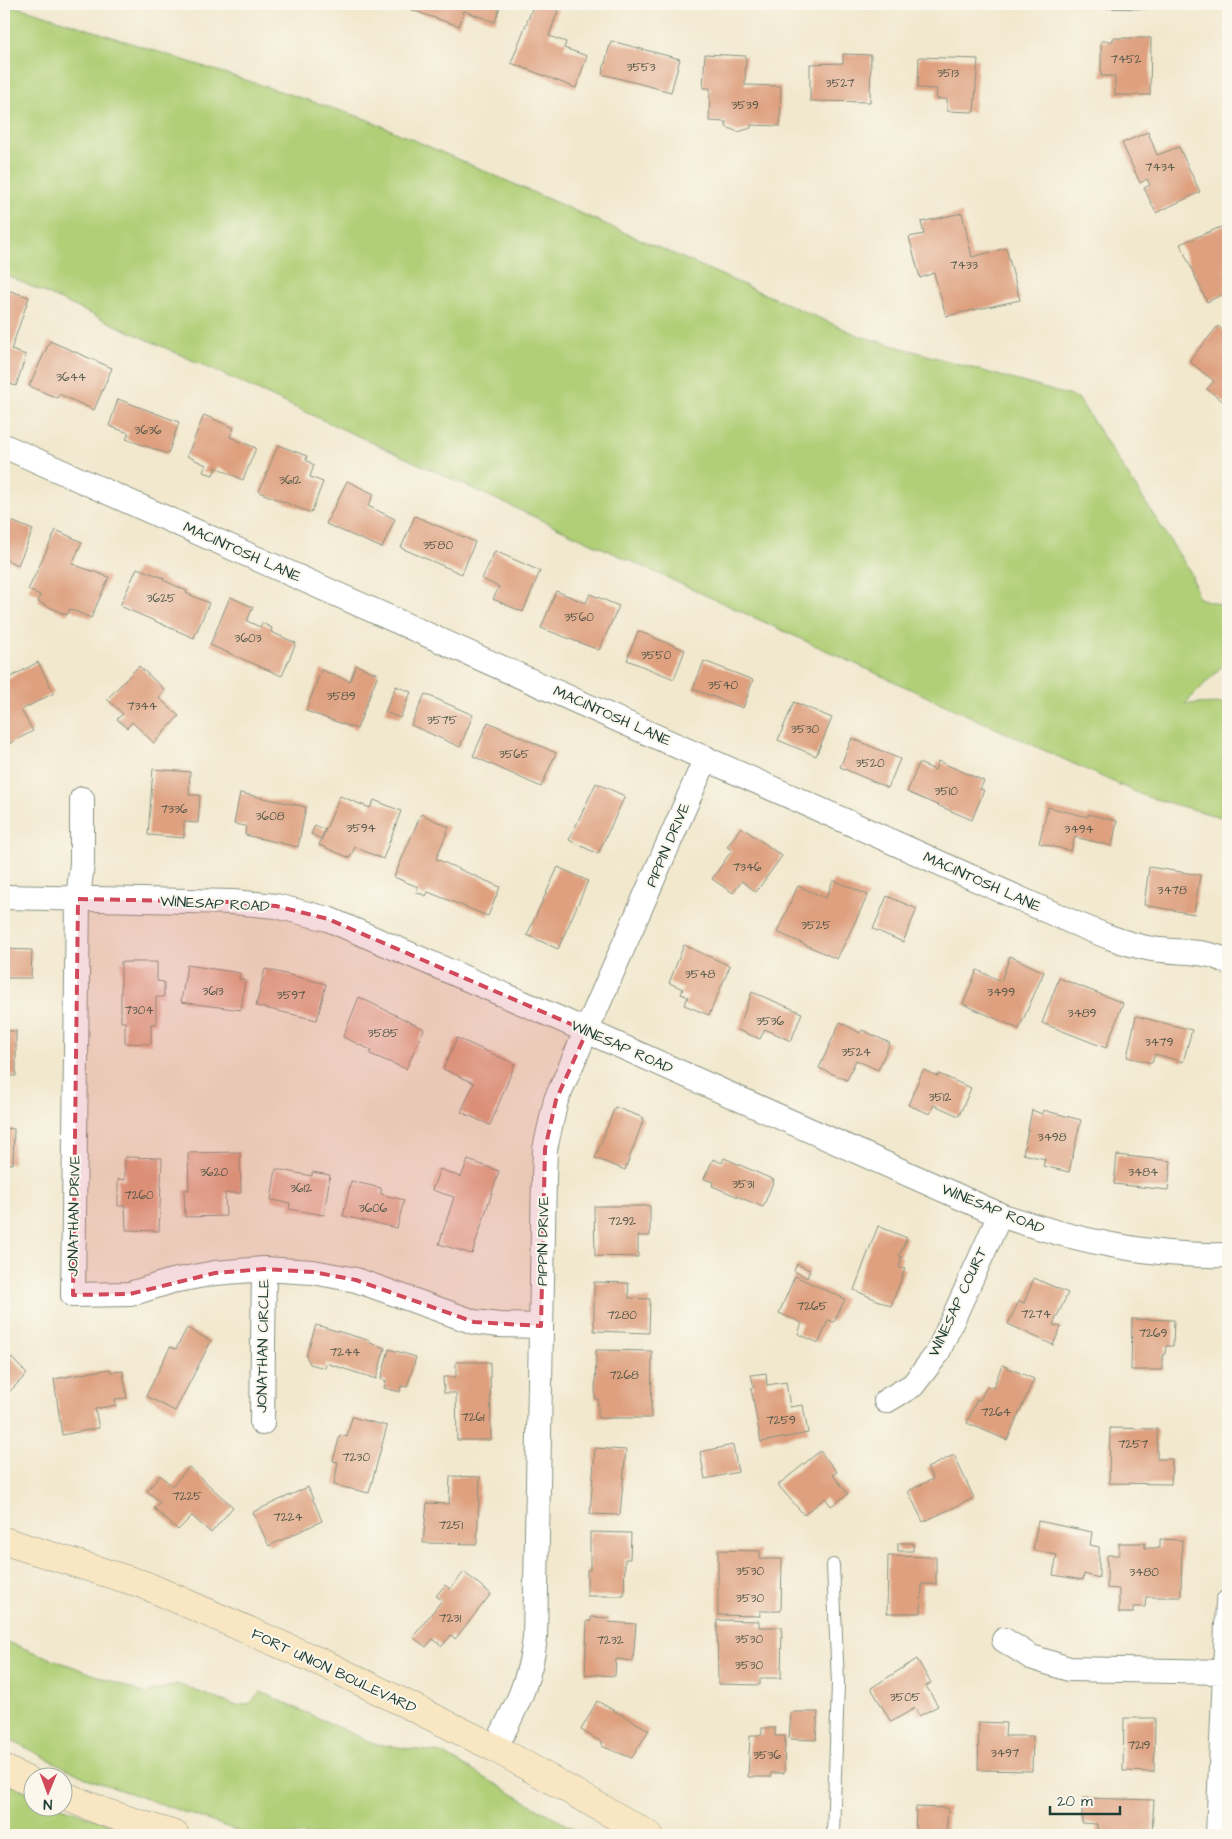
<svg xmlns="http://www.w3.org/2000/svg" width="1232" height="1839" viewBox="0 0 1232 1839" font-family="'Architects Daughter',sans-serif">
<rect width="100%" height="100%" fill="#fbf7ec"/>
<filter id="ink" filterUnits="userSpaceOnUse"><feTurbulence type="fractalNoise" baseFrequency=".02" numOctaves="2"/><feDisplacementMap in="SourceGraphic" scale="10" xChannelSelector="R" yChannelSelector="G"/><feConvolveMatrix kernelMatrix="1 2 1 2 8 2 1 2 1" color-interpolation-filters="sRGB"/></filter>
<filter id="wash" filterUnits="userSpaceOnUse"><feTurbulence type="fractalNoise" baseFrequency=".0096" numOctaves="4" result="noise"/><feDisplacementMap in="SourceGraphic" scale="20" xChannelSelector="R" yChannelSelector="G"/><feGaussianBlur stdDeviation="1.12" result="paint"/><feColorMatrix in="noise" values="0 0 0 0 0 0 0 0 0 0 0 0 0 0 0 0 0 1.4 0 .05"/><feComposite in="paint" operator="in"/></filter>
<g filter="url(#wash)">
<rect width="100%" height="100%" fill="#f1e8ce"/>
<path fill="#b0cf77" stroke="#688656" d="M 4,4 L 32,11 L 366,119 L 860,336 L 1078,398 L 1191,573 L 1198,598 L 1228,607 L 1228,660 L 1185,704 L 1228,703 L 1228,819 L 1144,796 L 4,274 Z
M 4,1624 L 7,1642 L 146,1694 L 177,1684 L 237,1706 L 250,1703 L 261,1692 L 375,1744 L 442,1753 L 584,1835 L 250,1835 L 86,1778 L 4,1737 Z
M 4,1781 L 32,1794 L 32,1806 L 62,1807 L 142,1835 L 4,1835 Z"/>
<g id="blocks">
<path fill="#dea07f" d="M 413,4 L 501,4 L 495,22 L 464,11 L 459,26 L 411,10 Z
M 534,4 L 558,10 L 549,36 L 566,42 L 564,48 L 587,56 L 576,88 L 511,63 Z
M 1099,4 L 1147,4 L 1147,9 L 1099,8 Z
M 1113,38 L 1151,38 L 1150,95 L 1115,95 L 1115,76 L 1101,76 L 1101,41 L 1113,41 Z
M 611,41 L 680,59 L 671,92 L 602,74 Z
M 705,54 L 746,56 L 745,85 L 781,86 L 780,126 L 751,125 L 751,128 L 738,132 L 726,127 L 726,122 L 709,121 L 710,88 L 703,88 Z
M 843,54 L 871,55 L 870,102 L 810,101 L 810,64 L 843,63 Z
M 919,57 L 978,59 L 974,112 L 947,111 L 947,99 L 936,99 L 937,89 L 918,88 Z
M 1148,132 L 1157,155 L 1179,147 L 1200,192 L 1156,213 L 1144,188 L 1150,185 L 1147,179 L 1140,183 L 1122,143 Z
M 962,213 L 972,257 L 1006,248 L 1020,300 L 946,316 L 934,273 L 920,278 L 909,237 L 924,234 L 921,222 Z
M 1228,224 L 1228,292 L 1207,302 L 1180,244 Z
M 4,289 L 29,297 L 11,350 L 26,355 L 16,386 L 4,382 Z
M 1218,326 L 1228,335 L 1228,405 L 1207,389 L 1214,381 L 1189,361 Z
M 50,341 L 112,368 L 94,410 L 59,394 L 57,398 L 29,386 Z
M 118,399 L 179,422 L 168,454 L 126,439 L 129,433 L 109,426 Z
M 204,415 L 234,428 L 230,437 L 256,448 L 243,480 L 216,467 L 213,475 L 203,472 L 206,465 L 187,456 Z
M 278,445 L 307,456 L 306,460 L 314,465 L 310,477 L 323,482 L 311,513 L 259,492 Z
M 347,481 L 374,494 L 368,506 L 395,519 L 382,548 L 326,524 Z
M 415,516 L 475,542 L 462,574 L 401,548 Z
M 4,518 L 33,530 L 18,565 L 4,559 Z
M 56,530 L 82,542 L 72,564 L 109,577 L 91,618 L 70,609 L 67,615 L 38,602 L 40,595 L 28,590 Z
M 495,551 L 540,571 L 523,612 L 493,599 L 499,587 L 482,579 Z
M 1227,560 L 1228,560 L 1228,578 L 1224,577 Z
M 137,568 L 164,578 L 163,580 L 187,591 L 186,593 L 209,603 L 194,638 L 120,606 Z
M 556,591 L 586,603 L 590,594 L 619,606 L 599,650 L 541,628 Z
M 230,597 L 253,607 L 247,621 L 260,627 L 262,623 L 272,628 L 271,632 L 296,643 L 282,676 L 210,645 Z
M 638,631 L 685,650 L 674,679 L 627,660 Z
M 704,661 L 753,680 L 743,708 L 693,689 Z
M 38,662 L 54,693 L 21,710 L 33,731 L 7,745 L 4,738 L 4,681 Z
M 356,665 L 378,674 L 357,729 L 306,711 L 321,670 L 350,681 Z
M 139,666 L 165,690 L 159,698 L 179,716 L 154,743 L 132,722 L 127,728 L 117,719 L 123,714 L 107,699 Z
M 396,686 L 411,692 L 400,718 L 385,712 Z
M 425,694 L 473,715 L 460,747 L 411,725 Z
M 794,702 L 832,718 L 816,756 L 778,740 Z
M 488,722 L 556,753 L 541,787 L 473,756 Z
M 852,738 L 900,759 L 888,788 L 840,767 Z
M 938,761 L 984,781 L 980,789 L 984,790 L 972,820 L 907,792 L 919,763 L 935,770 Z
M 153,769 L 190,772 L 189,795 L 200,795 L 198,823 L 184,822 L 184,838 L 148,835 Z
M 596,783 L 625,796 L 598,854 L 569,840 Z
M 240,793 L 306,807 L 298,847 L 245,835 L 246,826 L 234,824 Z
M 340,796 L 370,808 L 374,800 L 401,811 L 383,859 L 355,847 L 350,858 L 319,845 Z
M 1048,807 L 1088,817 L 1088,814 L 1117,821 L 1112,846 L 1075,837 L 1071,851 L 1039,843 Z
M 421,814 L 449,827 L 436,859 L 500,887 L 488,916 L 428,892 L 426,896 L 416,892 L 418,887 L 394,877 Z
M 315,825 L 325,830 L 321,839 L 311,834 Z
M 741,827 L 782,856 L 756,892 L 742,881 L 733,893 L 712,879 L 732,850 L 727,847 Z
M 558,867 L 588,881 L 558,949 L 527,935 Z
M 1149,867 L 1200,875 L 1194,914 L 1144,905 Z
M 833,880 L 868,895 L 837,959 L 777,932 L 798,886 L 826,898 Z
M 887,896 L 917,909 L 903,942 L 873,929 Z
M 684,945 L 730,966 L 709,1015 L 684,1005 L 688,997 L 681,994 L 683,989 L 669,983 Z
M 4,949 L 32,950 L 31,978 L 4,978 Z
M 1010,956 L 1044,972 L 1019,1029 L 963,1004 L 977,970 L 1001,981 Z
M 121,962 L 157,962 L 157,981 L 164,982 L 164,997 L 156,997 L 156,1024 L 151,1024 L 151,1044 L 125,1043 L 125,1022 L 121,1022 Z
M 187,965 L 240,973 L 239,979 L 245,980 L 241,1010 L 181,1002 Z
M 265,969 L 326,984 L 317,1020 L 256,1006 Z
M 1059,978 L 1123,1003 L 1106,1048 L 1042,1023 Z
M 752,992 L 802,1013 L 791,1041 L 765,1029 L 760,1039 L 738,1030 Z
M 359,997 L 424,1029 L 406,1069 L 370,1054 L 371,1050 L 343,1037 Z
M 1136,1016 L 1192,1030 L 1183,1062 L 1155,1054 L 1152,1063 L 1127,1057 Z
M 840,1022 L 860,1033 L 862,1030 L 890,1043 L 878,1070 L 856,1060 L 847,1080 L 819,1068 Z
M 4,1031 L 16,1031 L 16,1076 L 4,1076 Z
M 457,1038 L 515,1064 L 490,1125 L 461,1112 L 474,1083 L 443,1069 Z
M 923,1070 L 938,1076 L 939,1074 L 971,1088 L 959,1116 L 934,1105 L 930,1114 L 908,1105 Z
M 615,1107 L 644,1118 L 625,1170 L 595,1158 Z
M 1032,1110 L 1042,1114 L 1043,1110 L 1081,1120 L 1069,1172 L 1043,1166 L 1045,1159 L 1023,1154 Z
M 4,1128 L 14,1129 L 13,1164 L 4,1163 Z
M 240,1152 L 241,1193 L 225,1193 L 226,1216 L 185,1217 L 184,1190 L 189,1190 L 188,1153 Z
M 1117,1155 L 1171,1161 L 1168,1190 L 1114,1184 Z
M 125,1157 L 162,1158 L 159,1231 L 126,1230 L 125,1206 L 118,1206 L 118,1179 L 125,1180 Z
M 724,1158 L 774,1180 L 763,1207 L 712,1186 L 713,1182 L 704,1179 L 713,1159 L 722,1163 Z
M 468,1160 L 499,1171 L 472,1254 L 439,1244 L 454,1197 L 432,1190 L 440,1169 L 461,1177 Z
M 276,1169 L 312,1176 L 312,1172 L 330,1175 L 324,1215 L 289,1209 L 290,1203 L 271,1200 Z
M 351,1181 L 381,1188 L 381,1194 L 404,1200 L 397,1228 L 343,1216 Z
M 594,1206 L 650,1206 L 650,1236 L 638,1236 L 638,1257 L 595,1256 Z
M 878,1226 L 907,1238 L 899,1256 L 902,1257 L 899,1267 L 905,1269 L 891,1306 L 854,1290 Z
M 797,1264 L 810,1270 L 807,1278 L 794,1271 Z
M 795,1276 L 845,1299 L 834,1322 L 828,1320 L 819,1343 L 798,1334 L 802,1323 L 779,1313 Z
M 1034,1278 L 1068,1293 L 1053,1325 L 1061,1327 L 1053,1345 L 1008,1324 L 1019,1301 L 1024,1303 Z
M 594,1282 L 628,1283 L 629,1298 L 650,1299 L 649,1333 L 594,1331 Z
M 1132,1319 L 1174,1320 L 1173,1346 L 1166,1346 L 1165,1354 L 1163,1354 L 1163,1370 L 1131,1370 Z
M 316,1325 L 371,1341 L 370,1343 L 385,1348 L 376,1379 L 326,1363 L 325,1368 L 310,1364 L 306,1356 Z
M 187,1328 L 211,1341 L 175,1411 L 146,1396 L 170,1347 L 176,1349 Z
M 389,1349 L 416,1357 L 407,1387 L 401,1386 L 400,1392 L 384,1388 L 386,1381 L 381,1379 Z
M 4,1350 L 27,1374 L 4,1397 Z
M 596,1350 L 652,1351 L 651,1418 L 598,1418 L 598,1399 L 595,1399 Z
M 456,1362 L 490,1362 L 491,1440 L 457,1440 L 456,1393 L 444,1393 L 443,1377 L 456,1377 Z
M 1002,1365 L 1034,1379 L 1007,1440 L 967,1423 L 977,1399 L 980,1400 L 987,1386 L 993,1388 Z
M 110,1369 L 111,1372 L 123,1371 L 127,1398 L 115,1399 L 116,1405 L 95,1409 L 99,1428 L 62,1435 L 54,1379 Z
M 766,1373 L 767,1385 L 786,1382 L 790,1407 L 803,1405 L 808,1433 L 761,1442 L 751,1388 L 754,1387 L 751,1375 Z
M 352,1417 L 387,1426 L 369,1493 L 334,1485 L 338,1462 L 333,1461 L 340,1435 L 347,1437 Z
M 1110,1428 L 1157,1429 L 1157,1459 L 1172,1459 L 1171,1484 L 1109,1483 Z
M 733,1445 L 738,1472 L 705,1479 L 700,1452 Z
M 595,1448 L 626,1450 L 620,1515 L 590,1514 Z
M 820,1451 L 837,1472 L 833,1475 L 848,1494 L 831,1506 L 825,1498 L 804,1515 L 778,1485 Z
M 954,1455 L 974,1498 L 923,1522 L 908,1491 L 933,1479 L 927,1468 Z
M 189,1467 L 233,1507 L 211,1533 L 192,1516 L 178,1530 L 154,1508 L 160,1502 L 147,1491 L 160,1475 L 172,1486 Z
M 450,1476 L 480,1477 L 477,1544 L 423,1543 L 427,1503 L 449,1504 Z
M 308,1487 L 322,1521 L 269,1546 L 253,1512 Z
M 1038,1521 L 1092,1532 L 1090,1545 L 1099,1547 L 1099,1578 L 1084,1574 L 1083,1580 L 1053,1575 L 1057,1555 L 1033,1550 Z
M 590,1532 L 631,1533 L 630,1559 L 625,1559 L 624,1596 L 587,1596 L 587,1570 L 590,1570 Z
M 1160,1539 L 1182,1540 L 1181,1597 L 1146,1597 L 1145,1607 L 1133,1607 L 1133,1613 L 1119,1613 L 1119,1589 L 1107,1588 L 1107,1555 L 1119,1555 L 1119,1543 L 1145,1543 L 1145,1548 L 1160,1548 Z
M 898,1543 L 913,1543 L 913,1551 L 898,1551 Z
M 718,1550 L 760,1551 L 760,1559 L 782,1559 L 781,1611 L 760,1611 L 760,1616 L 718,1615 Z
M 888,1556 L 936,1557 L 936,1584 L 922,1584 L 921,1613 L 887,1613 Z
M 464,1572 L 491,1594 L 455,1639 L 451,1635 L 442,1646 L 433,1639 L 426,1647 L 413,1637 L 442,1600 L 436,1596 L 445,1585 L 450,1589 Z
M 591,1617 L 609,1618 L 608,1622 L 636,1624 L 633,1661 L 616,1659 L 615,1676 L 585,1674 L 587,1621 L 591,1621 Z
M 717,1620 L 759,1621 L 759,1627 L 782,1627 L 781,1678 L 760,1678 L 760,1685 L 718,1684 Z
M 917,1659 L 931,1683 L 926,1686 L 938,1706 L 919,1716 L 915,1708 L 891,1722 L 871,1688 Z
M 597,1701 L 649,1730 L 632,1758 L 601,1746 L 603,1743 L 581,1730 Z
M 791,1712 L 818,1712 L 816,1740 L 789,1739 Z
M 1124,1718 L 1155,1718 L 1154,1772 L 1123,1771 Z
M 979,1722 L 1006,1723 L 1005,1736 L 1033,1736 L 1032,1771 L 978,1770 Z
M 762,1728 L 775,1728 L 775,1736 L 785,1736 L 784,1773 L 771,1773 L 771,1777 L 748,1777 L 750,1735 L 762,1735 Z
M 1082,1798 L 1154,1800 L 1152,1832 L 1139,1832 L 1139,1835 L 1097,1834 L 1097,1824 L 1082,1823 Z
M 916,1807 L 948,1808 L 946,1835 L 915,1835 Z"/>
</g>
</g>
<g filter="url(#ink)">
<use href="#blocks" fill-opacity="0" stroke="#889281" stroke-width="1"/>
<g fill="none" stroke-linecap="round" stroke-linejoin="round">
<defs>
<path id="lane" d="M 833,1565 L 838,1684 L 833,1835"/>
<path id="street" d="M 4,446 L 1072,922 C 1098,933 1124,944 1152,949 C 1177,953 1205,949 1228,962
M 82,799 L 82,863 L 78,899 L 73,1295 L 130,1294 L 172,1281 L 215,1273 L 264,1269 L 313,1272 L 356,1280 L 474,1322 L 499,1325 L 541,1326
M 4,897 L 233,902 L 276,906 L 328,919 L 560,1019 L 1000,1215 C 1074,1240 1149,1257 1228,1255
M 886,1401 L 913,1385 L 937,1354 L 1000,1215
M 262,1423 L 264,1269
M 1004,1640 L 1031,1657 L 1069,1669 L 1225,1672
M 495,1748 C 515,1709 530,1682 535,1638 L 544,1178 L 545,1149 L 556,1100 L 706,758
M 1218,1835 L 1228,1602"/>
<path id="secondary" d="M 4,1541 L 145,1585 L 327,1665 L 495,1748 L 649,1835
M 4,1769 L 32,1783
M 62,1795 L 104,1812 L 175,1835"/>
</defs>
<use href="#lane" stroke="#889281" stroke-width="14"/>
<use href="#street" stroke="#889281" stroke-width="26"/>
<use href="#secondary" stroke="#889281" stroke-width="29"/>
<use href="#lane" stroke="#fff" stroke-width="12"/>
<use href="#street" stroke="#fff" stroke-width="24"/>
<use href="#secondary" stroke="#f9e7c3" stroke-width="28"/>
</g>
</g>
<path fill="#d1495b" fill-opacity="0.2" stroke="#d1495b" stroke-width="4" stroke-dasharray="10 6" stroke-linejoin="round" d="M 78,899 L 233,902 L 276,906 L 328,919 L 587,1031 L 556,1100 L 545,1149 L 541,1326 L 474,1322 L 356,1280 L 313,1272 L 264,1269 L 215,1273 L 130,1294 L 73,1295 Z"/>
<g text-anchor="middle" dominant-baseline="central" stroke-width="4" stroke-linejoin="round" paint-order="stroke">
<g font-size="12" fill="#4f5647">
<text x="1126" y="59">7452</text>
<text x="641" y="67">3553</text>
<text x="948" y="73">3513</text>
<text x="840" y="83">3527</text>
<text x="745" y="105">3539</text>
<text x="1160" y="167">7434</text>
<text x="964" y="265">7433</text>
<text x="71" y="377">3644</text>
<text x="148" y="430">3636</text>
<text x="290" y="480">3612</text>
<text x="438" y="545">3580</text>
<text x="161" y="598">3625</text>
<text x="579" y="617">3560</text>
<text x="248" y="638">3603</text>
<text x="656" y="655">3550</text>
<text x="723" y="685">3540</text>
<text x="341" y="696">3589</text>
<text x="142" y="706">7344</text>
<text x="442" y="720">3575</text>
<text x="805" y="729">3530</text>
<text x="514" y="754">3565</text>
<text x="870" y="763">3520</text>
<text x="946" y="791">3510</text>
<text x="174" y="809">7336</text>
<text x="270" y="816">3608</text>
<text x="361" y="828">3594</text>
<text x="1079" y="829">3494</text>
<text x="747" y="867">7346</text>
<text x="1172" y="890">3478</text>
<text x="816" y="925">3525</text>
<text x="700" y="974">3548</text>
<text x="213" y="991">3613</text>
<text x="1001" y="992">3499</text>
<text x="291" y="995">3597</text>
<text x="139" y="1010">7304</text>
<text x="1082" y="1013">3489</text>
<text x="770" y="1021">3536</text>
<text x="383" y="1033">3585</text>
<text x="1159" y="1042">3479</text>
<text x="856" y="1052">3524</text>
<text x="940" y="1097">3512</text>
<text x="1052" y="1137">3498</text>
<text x="214" y="1172">3620</text>
<text x="1143" y="1172">3484</text>
<text x="743" y="1184">3531</text>
<text x="301" y="1188">3612</text>
<text x="139" y="1195">7260</text>
<text x="373" y="1208">3606</text>
<text x="622" y="1221">7292</text>
<text x="812" y="1306">7265</text>
<text x="1036" y="1314">7274</text>
<text x="622" y="1315">7280</text>
<text x="1153" y="1333">7269</text>
<text x="345" y="1352">7244</text>
<text x="624" y="1375">7268</text>
<text x="996" y="1412">7264</text>
<text x="473" y="1417">7261</text>
<text x="781" y="1420">7259</text>
<text x="1133" y="1444">7257</text>
<text x="356" y="1457">7230</text>
<text x="187" y="1496">7225</text>
<text x="288" y="1517">7224</text>
<text x="451" y="1525">7251</text>
<text x="750" y="1571">3530</text>
<text x="1144" y="1572">3480</text>
<text x="750" y="1598">3530</text>
<text x="450" y="1618">7231</text>
<text x="749" y="1639">3530</text>
<text x="610" y="1640">7232</text>
<text x="749" y="1665">3530</text>
<text x="905" y="1697">3505</text>
<text x="1139" y="1745">7219</text>
<text x="1005" y="1753">3497</text>
<text x="767" y="1755">3536</text>
</g>
<g font-size="15" fill="#1f3d34" stroke="#fbf7ec">
<text transform="translate(242 552) rotate(24)">MACINTOSH LANE</text>
<text transform="translate(612 716) rotate(24)">MACINTOSH LANE</text>
<text transform="translate(668 845) rotate(-67)">PIPPIN DRIVE</text>
<text transform="translate(982 882) rotate(24)">MACINTOSH LANE</text>
<text transform="translate(215 904) rotate(3)">WINESAP ROAD</text>
<text transform="translate(622 1047) rotate(24)">WINESAP ROAD</text>
<text transform="translate(993 1209) rotate(22)">WINESAP ROAD</text>
<text transform="translate(74 1216) rotate(-89)">JONATHAN DRIVE</text>
<text transform="translate(543 1241) rotate(-89)">PIPPIN DRIVE</text>
<text transform="translate(958 1302) rotate(-65)">WINESAP COURT</text>
<text transform="translate(263 1346) rotate(-89)">JONATHAN CIRCLE</text>
<text transform="translate(334 1671) rotate(25)">FORT UNION BOULEVARD</text>
</g>
</g>
<rect width="1232" height="1839" fill="none" stroke="#fbf7ec" stroke-width="20"/>
<g transform="translate(48 1792) rotate(181)"><circle r="24" fill="#fbf7ec" stroke="#a3ada2"/>
<path d="M0-4L9 19L0 12L-9 19Z" fill="#d1495b"/>
<text y="-8" font-size="14" font-weight="bold" text-anchor="middle" fill="#1f3d34">N</text>
</g>
<path d="M1050 1806v8h70v-8" fill="none" stroke="#1f3d34" stroke-width="2.5"/>
<text x="1057" y="1806" font-size="15" fill="#1f3d34" stroke="#fbf7ec" stroke-width="4" paint-order="stroke">20 m</text>
</svg>
